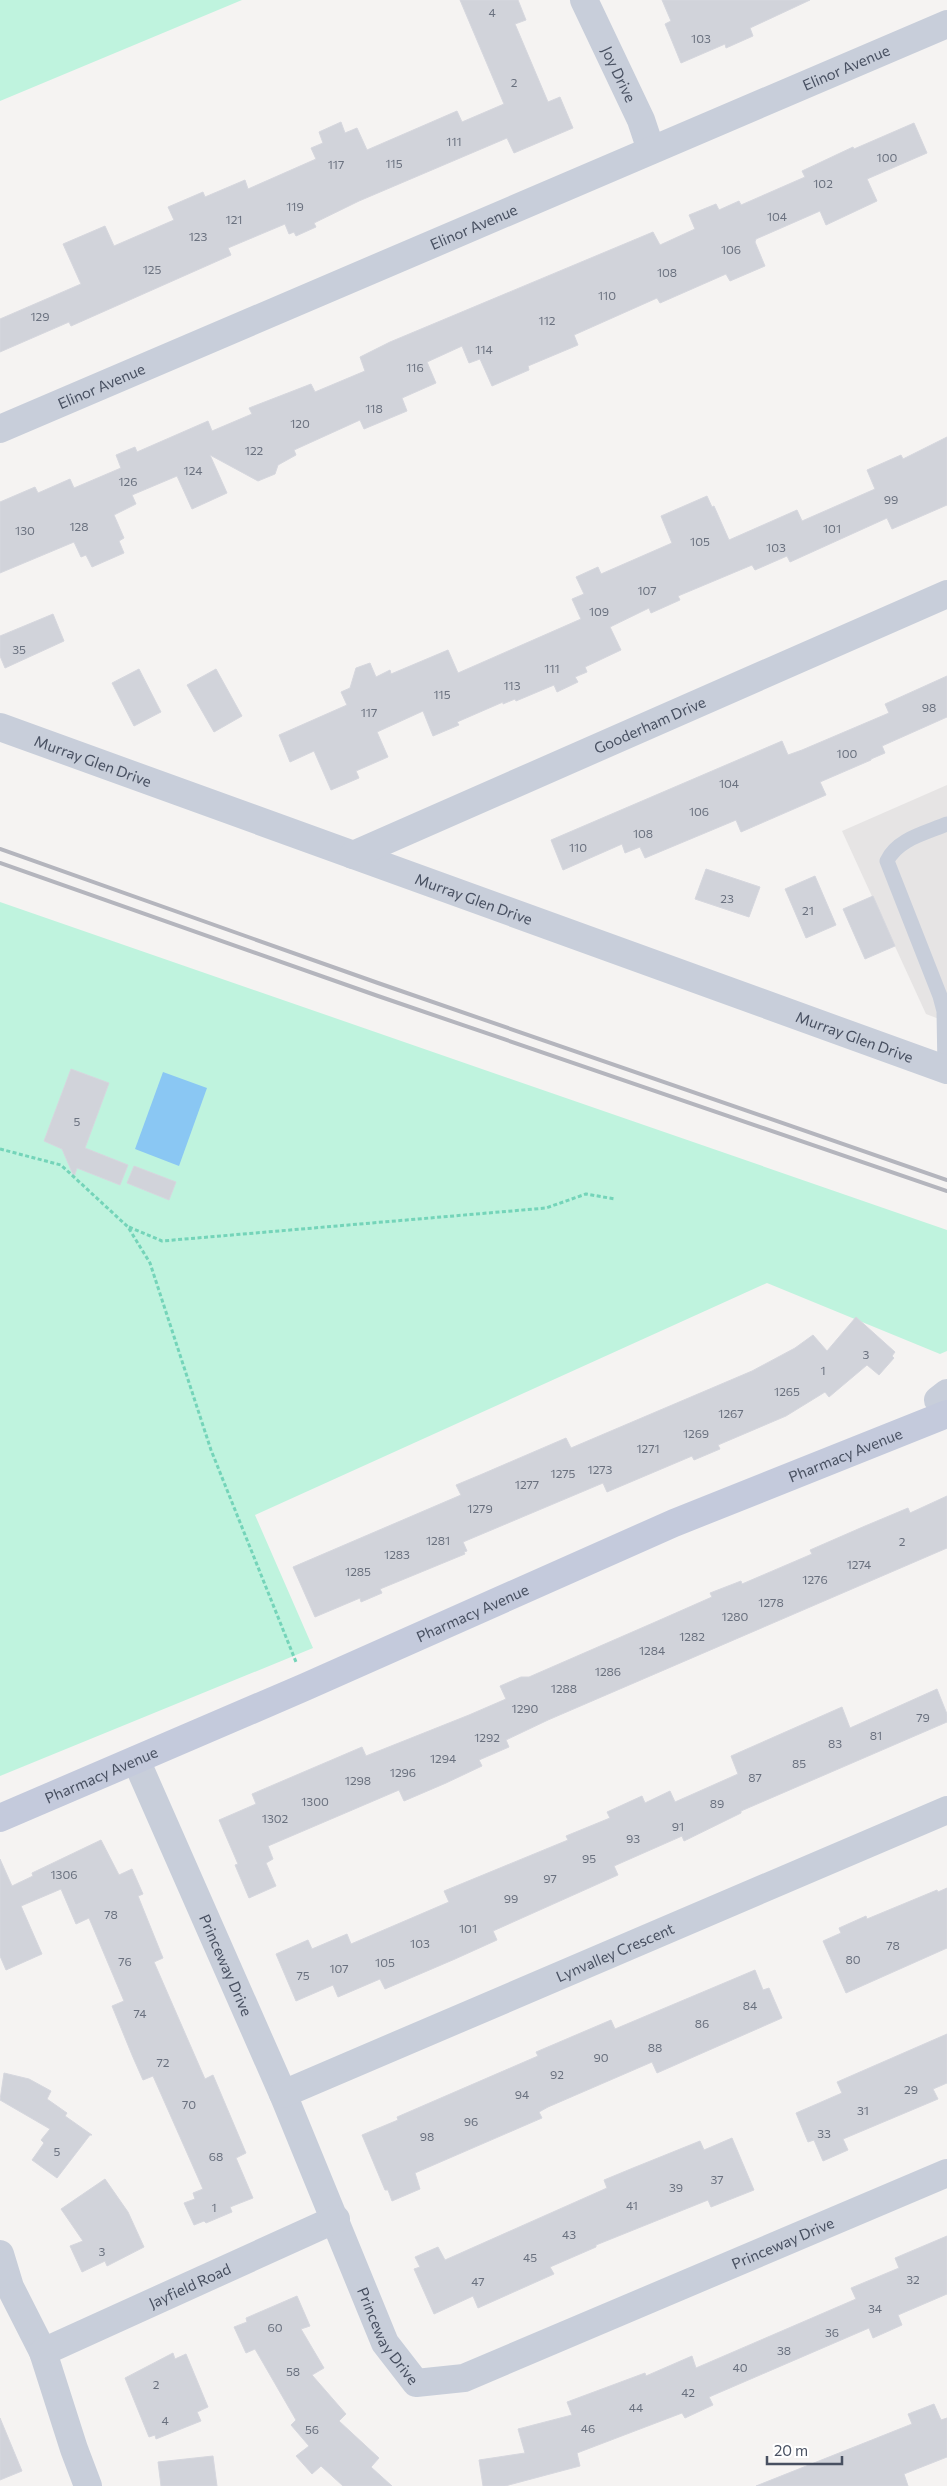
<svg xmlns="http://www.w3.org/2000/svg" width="947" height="2486" viewBox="0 0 947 2486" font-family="Commissioner,sans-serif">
<rect width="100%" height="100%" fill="#f5f3f2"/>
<path fill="#e6e4e4" d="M 947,785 L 947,1022 L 926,1014 L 842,831 Z"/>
<path fill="#bff3de" d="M 0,0 L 242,0 L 0,101 Z
M 0,902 L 947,1230 L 947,1351 L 940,1354 L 767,1283 L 255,1515 L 313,1648 L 0,1776 Z"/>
<path fill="#8ac7f3" d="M 163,1072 L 207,1088 L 179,1166 L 135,1149 Z"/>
<path fill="#d1d3da" stroke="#d6d7de" d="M 460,0 L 518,0 L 526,20 L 515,24 L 548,102 L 560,97 L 573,128 L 514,153 L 507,138 L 359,201 L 314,223 L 316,227 L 296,236 L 294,232 L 289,234 L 285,224 L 228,248 L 231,255 L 71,326 L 69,322 L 0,352 L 0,319 L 81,284 L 63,244 L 105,226 L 114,246 L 174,220 L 168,207 L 203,192 L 205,197 L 245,180 L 248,189 L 316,159 L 311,148 L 323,143 L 319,132 L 341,122 L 345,133 L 357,128 L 367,150 L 457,111 L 462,122 L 504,104 Z
M 662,0 L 810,0 L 750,28 L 753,36 L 726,48 L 725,44 L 681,63 L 665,24 L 671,21 Z
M 914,123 L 927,153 L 867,179 L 877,201 L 826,225 L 820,211 L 756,239 L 755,242 L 765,266 L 730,281 L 726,274 L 660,303 L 657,298 L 574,335 L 578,345 L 528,366 L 529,370 L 492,386 L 480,359 L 469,363 L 462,346 L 427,362 L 436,383 L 402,398 L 407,411 L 364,429 L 360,420 L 294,450 L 296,455 L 278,465 L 275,474 L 258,481 L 210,455 L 227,493 L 192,509 L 177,476 L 132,495 L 136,504 L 114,515 L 124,538 L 119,541 L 124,553 L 92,567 L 86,555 L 81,557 L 74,542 L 0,573 L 0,502 L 35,487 L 38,493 L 70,479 L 74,488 L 121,468 L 116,455 L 135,447 L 137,452 L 208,421 L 212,431 L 252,414 L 249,408 L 311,384 L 315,392 L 365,371 L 360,357 L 390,342 L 653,232 L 660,245 L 695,229 L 689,215 L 716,204 L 719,210 L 739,201 L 741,205 L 805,177 L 802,171 L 853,147 L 854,149 Z
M 947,437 L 947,505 L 892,529 L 887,518 L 790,562 L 787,556 L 755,570 L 752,565 L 678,596 L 680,600 L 651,613 L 649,608 L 610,627 L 621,650 L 585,667 L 587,672 L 575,677 L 578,682 L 557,692 L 554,685 L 516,701 L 515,699 L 503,704 L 503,702 L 457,722 L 459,725 L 433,736 L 423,711 L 377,732 L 388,757 L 356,771 L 359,778 L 331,790 L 314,751 L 290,762 L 279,735 L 347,705 L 341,692 L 350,688 L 356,668 L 370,663 L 376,677 L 390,670 L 391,674 L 448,650 L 458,673 L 581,619 L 572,599 L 584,594 L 576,577 L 598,567 L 601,574 L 672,543 L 661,516 L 707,496 L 712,507 L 714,506 L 729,540 L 797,510 L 802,521 L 875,489 L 867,470 L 901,455 L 903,459 Z
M 53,614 L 64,641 L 5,668 L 0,656 L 0,636 Z
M 139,669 L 161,712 L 134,726 L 112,683 Z
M 216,669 L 242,716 L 214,732 L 187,685 Z
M 947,676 L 947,717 L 882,746 L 885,753 L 871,759 L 871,760 L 820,782 L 826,795 L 741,832 L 736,820 L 645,858 L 640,847 L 625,853 L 622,844 L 563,870 L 551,840 L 782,741 L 788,755 L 802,750 L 889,713 L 885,704 Z
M 706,869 L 760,887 L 749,917 L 695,899 Z
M 815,876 L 836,925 L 806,938 L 785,889 Z
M 873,896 L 895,946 L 865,959 L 843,909 Z
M 71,1069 L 109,1083 L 85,1148 L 128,1165 L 120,1185 L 77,1168 L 74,1177 L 62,1149 L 44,1141 Z
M 134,1166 L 176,1182 L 169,1200 L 127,1183 Z
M 856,1317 L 895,1352 L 892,1356 L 894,1358 L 879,1375 L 867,1365 L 829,1397 L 825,1392 L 786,1416 L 718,1445 L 720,1449 L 694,1460 L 692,1456 L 607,1492 L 603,1483 L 463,1542 L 467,1551 L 464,1552 L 465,1554 L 380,1589 L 382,1593 L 361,1602 L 360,1598 L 315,1617 L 293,1567 L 461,1495 L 456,1485 L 480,1475 L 566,1438 L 571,1448 L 752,1371 L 795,1348 L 813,1335 L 827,1351 Z
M 947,1496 L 947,1548 L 548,1720 L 506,1740 L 509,1747 L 479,1760 L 482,1766 L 446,1783 L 404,1801 L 399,1790 L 268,1846 L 273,1859 L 266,1863 L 276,1886 L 249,1898 L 235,1865 L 238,1864 L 219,1820 L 256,1804 L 252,1794 L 362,1747 L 366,1756 L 469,1715 L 506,1699 L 500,1686 L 521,1677 L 529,1677 L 653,1623 L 712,1597 L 710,1593 L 741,1581 L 742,1584 L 812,1554 L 810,1550 L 865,1526 L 908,1508 L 910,1513 Z
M 937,1689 L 947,1714 L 947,1722 L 741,1811 L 741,1813 L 684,1841 L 682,1836 L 614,1866 L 618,1875 L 493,1931 L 497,1940 L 455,1959 L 385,1989 L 380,1979 L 338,1997 L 333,1985 L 296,2001 L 276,1954 L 308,1940 L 312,1949 L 347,1934 L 351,1944 L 449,1902 L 444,1891 L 568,1840 L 566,1836 L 610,1818 L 607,1812 L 642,1796 L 645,1803 L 670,1791 L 675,1802 L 738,1774 L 731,1756 L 842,1707 L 850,1728 Z
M 101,1840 L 119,1875 L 132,1869 L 143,1894 L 138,1896 L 163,1958 L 154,1962 L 205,2079 L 213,2075 L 246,2153 L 236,2158 L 253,2198 L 230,2207 L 232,2212 L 206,2223 L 204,2221 L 194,2225 L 184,2203 L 195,2199 L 193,2193 L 203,2189 L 153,2076 L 143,2080 L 132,2055 L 112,2006 L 124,2001 L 89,1918 L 76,1924 L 61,1889 L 21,1906 L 42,1954 L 6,1970 L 0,1956 L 0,1859 L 12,1886 L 33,1876 L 32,1873 Z
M 947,1888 L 947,1948 L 846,1993 L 823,1941 L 841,1933 L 839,1928 L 866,1916 L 867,1919 L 937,1890 L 938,1892 Z
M 755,1970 L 763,1990 L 769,1988 L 782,2018 L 657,2073 L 652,2062 L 548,2107 L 539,2112 L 542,2118 L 415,2173 L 420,2189 L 392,2201 L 388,2190 L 385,2190 L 362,2135 L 398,2120 L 397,2117 L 538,2056 L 536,2052 L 611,2020 L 615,2029 Z
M 947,2034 L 947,2083 L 933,2089 L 938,2099 L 843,2139 L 848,2150 L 823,2161 L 814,2140 L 808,2142 L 796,2113 L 842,2093 L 837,2082 Z
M 4,2073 L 29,2079 L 51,2091 L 47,2099 L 67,2113 L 65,2116 L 92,2135 L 90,2135 L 57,2178 L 32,2160 L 44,2143 L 41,2140 L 50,2129 L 0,2100 Z
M 732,2138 L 754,2190 L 711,2207 L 708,2200 L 596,2245 L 596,2247 L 550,2267 L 554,2274 L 478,2308 L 473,2296 L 434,2314 L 414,2269 L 420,2267 L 415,2257 L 438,2247 L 445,2260 L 607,2188 L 604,2180 L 633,2168 L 700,2141 L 704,2150 Z
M 105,2179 L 128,2212 L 144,2247 L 107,2266 L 105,2261 L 82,2272 L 70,2246 L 83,2241 L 61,2209 Z
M 947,2236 L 947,2294 L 898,2315 L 902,2325 L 873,2338 L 869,2328 L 709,2397 L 713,2405 L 685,2418 L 682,2413 L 577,2453 L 580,2466 L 505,2486 L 483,2486 L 479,2460 L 525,2453 L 518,2429 L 572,2415 L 567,2402 L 645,2373 L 646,2376 L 692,2356 L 696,2368 L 856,2299 L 851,2288 L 899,2268 L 895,2258 Z
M 297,2296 L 310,2326 L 301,2329 L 324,2368 L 312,2375 L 346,2414 L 339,2421 L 379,2458 L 371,2467 L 392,2486 L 343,2486 L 321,2466 L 312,2474 L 296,2456 L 309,2446 L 291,2425 L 296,2420 L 255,2349 L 246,2353 L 234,2327 L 247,2322 L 246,2318 Z
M 173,2353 L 175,2359 L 186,2354 L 208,2407 L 197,2412 L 201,2421 L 156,2439 L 155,2435 L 149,2437 L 125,2378 Z
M 934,2404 L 941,2420 L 947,2418 L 947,2457 L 904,2474 L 908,2486 L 756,2486 L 912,2424 L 908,2414 Z
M 0,2418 L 22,2471 L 0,2480 Z
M 213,2456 L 217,2486 L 161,2486 L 158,2462 Z"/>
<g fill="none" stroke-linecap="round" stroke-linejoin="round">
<path stroke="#74d4b9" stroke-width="3" stroke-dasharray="4 2.5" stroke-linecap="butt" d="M 0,1149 L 61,1165 L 128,1227 L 150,1263 L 211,1450 L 296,1662
M 129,1227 L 162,1241 L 546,1208 L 586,1194 L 615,1199"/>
<path stroke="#c8ceda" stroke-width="15" d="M 945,1069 L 944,1011 L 940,996 L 887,861 C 897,839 926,833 947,824"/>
<g stroke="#c8ceda" stroke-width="28">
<path id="s1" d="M 584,0 L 641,120 L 651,150"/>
<path id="s2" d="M 0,429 L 947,24"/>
<path id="s3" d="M 0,727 L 947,1070"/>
<path id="s4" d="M 353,855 L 947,594"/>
<path d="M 938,1400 L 947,1393"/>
<path id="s5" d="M 136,1760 L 283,2094 L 385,2343 L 416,2383 L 464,2378 L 947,2173"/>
<path id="s6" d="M 283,2094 L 947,1810"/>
<path d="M 0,2254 L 10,2287 L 43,2352 L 74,2449 L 88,2486"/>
<path id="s7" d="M 43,2352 L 336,2219"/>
</g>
<path stroke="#c4cadc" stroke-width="28" id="s8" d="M 0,1818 L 305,1687 L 674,1523 L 947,1414"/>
<path stroke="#b4b5bd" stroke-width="4" d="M 0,849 L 378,983 L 947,1180
M 0,863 L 378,996 L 947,1191"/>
</g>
<g text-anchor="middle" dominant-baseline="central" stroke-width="4" stroke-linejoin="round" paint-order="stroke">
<g font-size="12" fill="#6a717f">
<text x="492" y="12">4</text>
<text x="701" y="38">103</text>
<text x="514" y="82">2</text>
<text x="454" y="141">111</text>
<text x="887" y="157">100</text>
<text x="394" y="163">115</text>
<text x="336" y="164">117</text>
<text x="823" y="183">102</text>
<text x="295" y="206">119</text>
<text x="777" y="216">104</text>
<text x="234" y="219">121</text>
<text x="198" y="236">123</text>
<text x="731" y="249">106</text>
<text x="152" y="269">125</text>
<text x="667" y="272">108</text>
<text x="607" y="295">110</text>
<text x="40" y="316">129</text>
<text x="547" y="320">112</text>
<text x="484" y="349">114</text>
<text x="415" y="367">116</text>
<text x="374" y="408">118</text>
<text x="300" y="423">120</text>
<text x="254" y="450">122</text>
<text x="193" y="470">124</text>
<text x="128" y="481">126</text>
<text x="891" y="499">99</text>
<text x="79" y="526">128</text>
<text x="832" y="528">101</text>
<text x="25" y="530">130</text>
<text x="700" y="541">105</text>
<text x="776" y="547">103</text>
<text x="647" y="590">107</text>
<text x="599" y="611">109</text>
<text x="19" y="649">35</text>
<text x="552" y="668">111</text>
<text x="512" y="685">113</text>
<text x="442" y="694">115</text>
<text x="929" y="707">98</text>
<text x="369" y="712">117</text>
<text x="847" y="753">100</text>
<text x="729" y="783">104</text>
<text x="699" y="811">106</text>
<text x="643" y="833">108</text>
<text x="578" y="847">110</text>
<text x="727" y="898">23</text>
<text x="808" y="910">21</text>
<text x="77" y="1121">5</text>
<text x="866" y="1354">3</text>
<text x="823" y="1370">1</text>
<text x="787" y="1391">1265</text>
<text x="731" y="1413">1267</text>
<text x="696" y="1433">1269</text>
<text x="648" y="1448">1271</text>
<text x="600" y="1469">1273</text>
<text x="563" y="1473">1275</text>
<text x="527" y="1484">1277</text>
<text x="480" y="1508">1279</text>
<text x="438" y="1540">1281</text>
<text x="902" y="1541">2</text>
<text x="397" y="1554">1283</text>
<text x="859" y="1564">1274</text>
<text x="358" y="1571">1285</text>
<text x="815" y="1579">1276</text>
<text x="771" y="1602">1278</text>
<text x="735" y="1616">1280</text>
<text x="692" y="1636">1282</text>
<text x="652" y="1650">1284</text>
<text x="608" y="1671">1286</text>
<text x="564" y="1688">1288</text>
<text x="525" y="1708">1290</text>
<text x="923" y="1717">79</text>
<text x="876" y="1735">81</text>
<text x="487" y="1737">1292</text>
<text x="835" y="1743">83</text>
<text x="443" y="1758">1294</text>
<text x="799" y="1763">85</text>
<text x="403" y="1772">1296</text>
<text x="755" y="1777">87</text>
<text x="358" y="1780">1298</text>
<text x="315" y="1801">1300</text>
<text x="717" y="1803">89</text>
<text x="275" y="1818">1302</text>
<text x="678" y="1826">91</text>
<text x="633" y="1838">93</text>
<text x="589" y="1858">95</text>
<text x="64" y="1874">1306</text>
<text x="550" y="1878">97</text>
<text x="511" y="1898">99</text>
<text x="111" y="1914">78</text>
<text x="468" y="1928">101</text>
<text x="420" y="1943">103</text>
<text x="893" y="1945">78</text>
<text x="853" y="1959">80</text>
<text x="125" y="1961">76</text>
<text x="385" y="1962">105</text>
<text x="339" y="1968">107</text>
<text x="303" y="1975">75</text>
<text x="750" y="2005">84</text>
<text x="140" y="2013">74</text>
<text x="702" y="2023">86</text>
<text x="655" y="2047">88</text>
<text x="601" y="2057">90</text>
<text x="163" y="2062">72</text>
<text x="557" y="2074">92</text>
<text x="911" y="2089">29</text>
<text x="522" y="2094">94</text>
<text x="189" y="2104">70</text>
<text x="863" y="2110">31</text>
<text x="471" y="2121">96</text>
<text x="824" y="2133">33</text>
<text x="427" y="2136">98</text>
<text x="57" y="2151">5</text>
<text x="216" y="2156">68</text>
<text x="717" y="2179">37</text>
<text x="676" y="2187">39</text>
<text x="632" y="2205">41</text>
<text x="214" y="2207">1</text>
<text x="569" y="2234">43</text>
<text x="102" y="2251">3</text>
<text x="530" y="2257">45</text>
<text x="913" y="2279">32</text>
<text x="478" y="2281">47</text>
<text x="875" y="2308">34</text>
<text x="275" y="2327">60</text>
<text x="832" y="2332">36</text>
<text x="784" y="2350">38</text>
<text x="740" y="2367">40</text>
<text x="293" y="2371">58</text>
<text x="156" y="2384">2</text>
<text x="688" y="2392">42</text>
<text x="636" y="2407">44</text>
<text x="165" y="2420">4</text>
<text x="588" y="2428">46</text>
<text x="312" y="2429">56</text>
</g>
<g font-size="15" fill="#485061" stroke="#fff">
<text stroke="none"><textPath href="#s2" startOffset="920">Elinor Avenue</textPath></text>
<text stroke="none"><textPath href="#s1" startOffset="82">Joy Drive</textPath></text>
<text stroke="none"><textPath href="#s2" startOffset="515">Elinor Avenue</textPath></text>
<text stroke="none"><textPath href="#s2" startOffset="110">Elinor Avenue</textPath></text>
<text stroke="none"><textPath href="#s4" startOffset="324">Gooderham Drive</textPath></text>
<text stroke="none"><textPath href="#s3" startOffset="99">Murray Glen Drive</textPath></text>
<text stroke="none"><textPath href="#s3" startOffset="504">Murray Glen Drive</textPath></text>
<text stroke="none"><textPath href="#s3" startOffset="909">Murray Glen Drive</textPath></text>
<text stroke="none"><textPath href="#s8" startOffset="920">Pharmacy Avenue</textPath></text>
<text stroke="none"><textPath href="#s8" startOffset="515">Pharmacy Avenue</textPath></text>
<text stroke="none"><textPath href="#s8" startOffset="110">Pharmacy Avenue</textPath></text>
<text stroke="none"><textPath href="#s6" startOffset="361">Lynvalley Crescent</textPath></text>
<text stroke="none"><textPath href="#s5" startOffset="224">Princeway Drive</textPath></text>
<text stroke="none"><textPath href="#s5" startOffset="1079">Princeway Drive</textPath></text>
<text stroke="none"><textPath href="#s7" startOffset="161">Jayfield Road</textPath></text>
<text stroke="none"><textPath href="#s5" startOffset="629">Princeway Drive</textPath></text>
</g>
</g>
<path d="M767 2456v8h75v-8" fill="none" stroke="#485061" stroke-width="2.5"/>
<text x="774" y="2456" font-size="15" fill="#485061" stroke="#ffffff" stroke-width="4" paint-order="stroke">20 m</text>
</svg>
